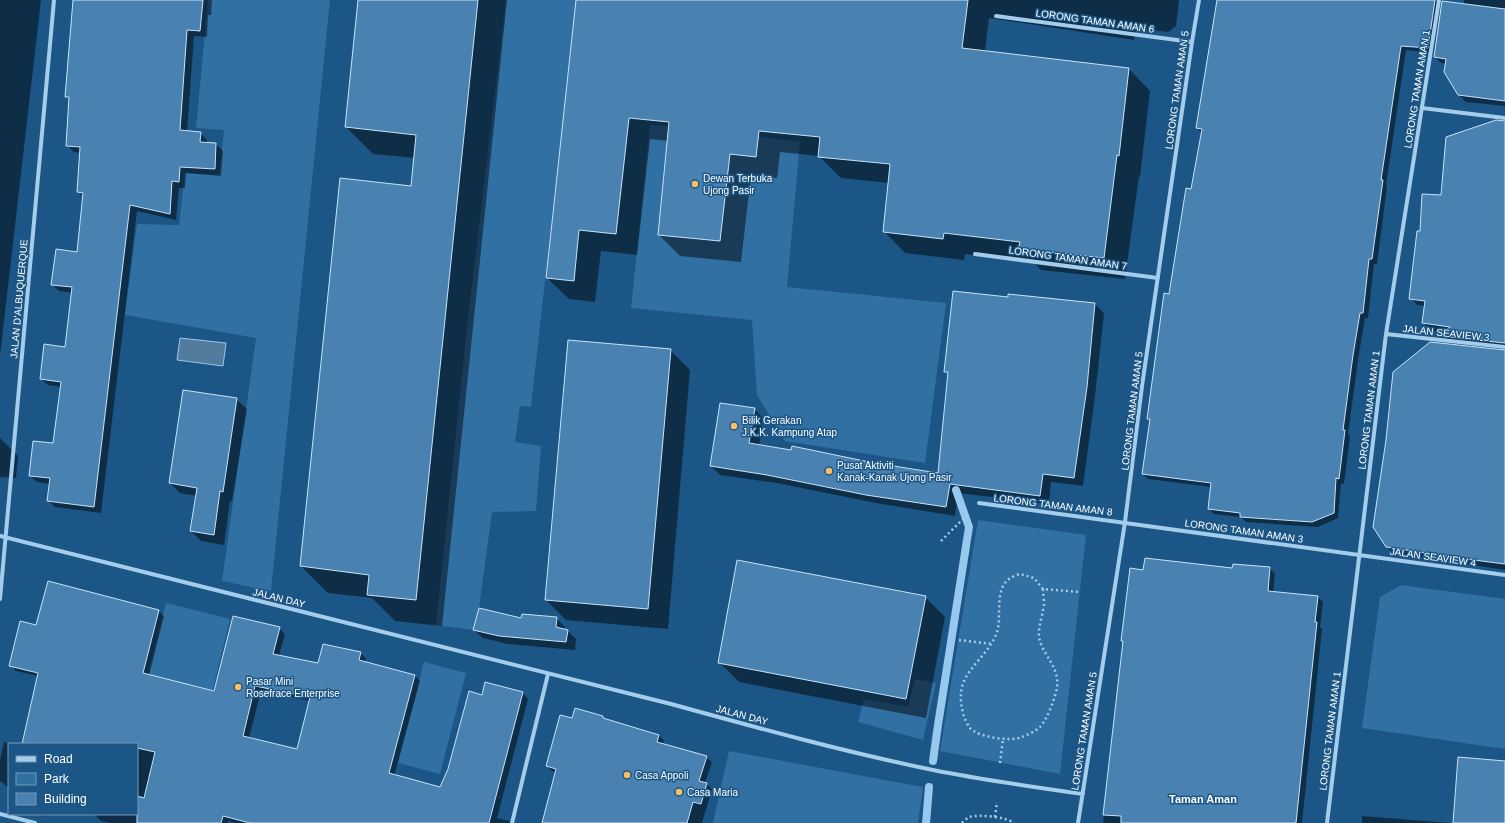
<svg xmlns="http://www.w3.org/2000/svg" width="1505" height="823" viewBox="0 0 1505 823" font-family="Helvetica,sans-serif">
<rect width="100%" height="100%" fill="#1c5686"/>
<path fill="#3070a3" d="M 208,0 L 330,0 L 271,591 L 222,581 L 256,338 L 125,315 L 137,224 L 179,225 L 185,173 L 219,175 L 224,130 L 196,128 Z
M 506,0 L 576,0 L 531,407 L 520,406 L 515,442 L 541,446 L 536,511 L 492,512 L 479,608 L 473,630 L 436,625 L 468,318 Z
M 650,125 L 669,126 L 658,235 L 720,241 L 732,133 L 800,142 L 787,287 L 946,303 L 925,463 L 785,441 L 757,395 L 752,320 L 631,308 Z
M 978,520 L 1086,535 L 1060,774 L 940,751 Z
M 1401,585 L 1505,599 L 1505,749 L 1362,728 L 1380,597 Z
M 166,603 L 230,619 L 206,717 L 141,700 Z
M 424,662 L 466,673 L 440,774 L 398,763 Z
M 915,679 L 936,683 L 923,740 L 858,722 L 864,699 L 908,707 Z
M 729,751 L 923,787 L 918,823 L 713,823 Z"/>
<path fill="#527b9d" stroke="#97c8ed" d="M 180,338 L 226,343 L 223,366 L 177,360 Z"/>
<path fill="#0007" fill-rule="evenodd" d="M 0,0 L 41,0 L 0,356 Z
M 78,0 L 212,0 L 211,15 L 208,15 L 207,37 L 194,36 L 187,132 L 200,133 L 207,140 L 207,144 L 216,144 L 223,151 L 221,176 L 186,173 L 185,188 L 179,188 L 176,220 L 137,211 L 101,513 L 55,507 L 48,500 L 50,484 L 37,482 L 30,476 L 54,444 L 61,387 L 48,385 L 41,379 L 66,348 L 73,293 L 59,291 L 52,284 L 78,253 L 84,198 L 78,192 L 81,153 L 74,152 L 67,145 L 70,100 L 66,96 Z
M 359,0 L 507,0 L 442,626 L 395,621 L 372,598 L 328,593 L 301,566 L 412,187 L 415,158 L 373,154 L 346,127 Z
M 577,0 L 1179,0 L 1176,26 L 1168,32 L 1136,28 L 1134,40 L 989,18 L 985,52 L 1129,69 L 1150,91 L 1140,177 L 1139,176 L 1125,279 L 1041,270 L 1033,262 L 965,254 L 964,260 L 905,253 L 884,231 L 889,183 L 841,178 L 819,156 L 780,152 L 777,178 L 751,175 L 741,262 L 680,256 L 659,235 L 668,141 L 650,139 L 637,255 L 601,251 L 595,302 L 569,299 L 547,278 Z
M 1219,0 L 1429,0 L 1435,1 L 1440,6 L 1433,53 L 1406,50 L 1386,185 L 1387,186 L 1377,264 L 1374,264 L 1368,318 L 1365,318 L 1358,360 L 1348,434 L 1350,436 L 1344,484 L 1341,483 L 1338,518 L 1318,527 L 1246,522 L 1241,517 L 1214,514 L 1209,509 L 1212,487 L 1148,479 L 1143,474 L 1151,421 L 1148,419 L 1170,295 L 1202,133 L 1197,128 Z
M 1464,0 L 1505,0 L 1505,106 L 1466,102 L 1459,95 L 1446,64 L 1441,63 L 1435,57 L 1464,5 Z
M 1505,157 L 1505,349 L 1446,342 L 1440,336 L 1445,332 L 1430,330 L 1424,323 L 1426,306 L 1417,305 L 1411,298 L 1421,233 L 1442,196 Z
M 1009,295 L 1095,304 L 1104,313 L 1095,396 L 1083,486 L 1051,482 L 1049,504 L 958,493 L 955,516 L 876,503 L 777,483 L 720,475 L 711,466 L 754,409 L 763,418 L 759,446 L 939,475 L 949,375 L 946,372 L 1009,298 Z
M 670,350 L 690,370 L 668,629 L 566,620 L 546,600 Z
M 1505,351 L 1505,570 L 1393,553 L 1387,547 Z
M 236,399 L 247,409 L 232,501 L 230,501 L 224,545 L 201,541 L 191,531 L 197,496 L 180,493 L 170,483 Z
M 0,438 L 18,456 L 16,478 L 0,477 Z
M 1234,565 L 1270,568 L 1275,574 L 1273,593 L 1318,597 L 1323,602 L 1320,627 L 1322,629 L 1302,823 L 1103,823 L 1124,643 L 1122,641 L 1144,571 L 1233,569 Z
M 925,597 L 945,617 L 926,718 L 739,682 L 719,662 Z
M 159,611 L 164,616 L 149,676 L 215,692 L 279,628 L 285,634 L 279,656 L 319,664 L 361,653 L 366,659 L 365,662 L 415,676 L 420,681 L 394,776 L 440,788 L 482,696 L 485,684 L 523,693 L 528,699 L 497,818 L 509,821 L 511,823 L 236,823 L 228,821 L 228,823 L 111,823 L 101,821 L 95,815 L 96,814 L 137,814 L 137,744 L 23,744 L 38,676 L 16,671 L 11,666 L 37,626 ZM 261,691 L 310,701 L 298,750 L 249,738 Z
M 556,618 L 565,627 L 564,630 L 568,631 L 576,639 L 575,650 L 508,644 L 483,638 L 474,630 L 522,620 Z
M 603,717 L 605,720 L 659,735 L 664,741 L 663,744 L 706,757 L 712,762 L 705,783 L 712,789 L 702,823 L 543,823 L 556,772 L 552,771 L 547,766 L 573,719 Z
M 4,742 L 14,744 L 9,744 L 9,788 L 0,781 L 0,760 Z
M 42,814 L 47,814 L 46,817 Z
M 1362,816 L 1450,823 L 1362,823 Z"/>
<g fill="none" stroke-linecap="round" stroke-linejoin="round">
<path stroke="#97c8ed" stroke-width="8" d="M 933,761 L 938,725 L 969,527 L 956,490
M 926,823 L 929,787"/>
</g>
<path fill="#4982b1" stroke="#c9e3f8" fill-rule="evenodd" d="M 73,0 L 203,0 L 200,31 L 187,30 L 180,130 L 201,132 L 200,142 L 216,143 L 215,169 L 180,167 L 179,182 L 172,181 L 170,214 L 130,205 L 94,507 L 47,501 L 50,478 L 29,476 L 33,441 L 53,443 L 61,382 L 40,379 L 44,344 L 65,347 L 72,287 L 51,285 L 56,249 L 77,252 L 83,193 L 77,192 L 80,147 L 66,146 L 69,97 L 65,97 Z
M 358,0 L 478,0 L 416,600 L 367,595 L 369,575 L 300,566 L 340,178 L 411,186 L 416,135 L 345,127 Z
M 576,0 L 968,0 L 962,48 L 1129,68 L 1119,156 L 1117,155 L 1104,258 L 1018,249 L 1020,242 L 944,233 L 943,239 L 883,232 L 890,164 L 818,157 L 820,137 L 759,131 L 756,157 L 730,154 L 720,241 L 658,235 L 669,122 L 629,118 L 616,234 L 579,230 L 574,281 L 546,278 Z
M 1217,0 L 1435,0 L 1428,48 L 1401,46 L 1381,180 L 1383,180 L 1372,259 L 1369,259 L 1363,313 L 1360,313 L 1353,355 L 1343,430 L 1345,430 L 1339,479 L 1336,478 L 1334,513 L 1312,522 L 1240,517 L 1240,513 L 1208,509 L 1211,483 L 1142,474 L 1150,419 L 1147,419 L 1164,293 L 1169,294 L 1186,188 L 1191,189 L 1202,129 L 1196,128 Z
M 1442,1 L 1505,9 L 1505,101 L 1458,95 L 1444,72 L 1446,59 L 1434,57 Z
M 1496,120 L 1505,121 L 1505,343 L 1438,336 L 1450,327 L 1422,323 L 1425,301 L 1409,299 L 1417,231 L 1420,231 L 1422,194 L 1441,195 L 1446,137 Z
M 953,291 L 1008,297 L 1008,294 L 1095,303 L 1087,387 L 1074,478 L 1043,474 L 1040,496 L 950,484 L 946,507 L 866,495 L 767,475 L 710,466 L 720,403 L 755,408 L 749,443 L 791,450 L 792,446 L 874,463 L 938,473 L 948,372 L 944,372 Z
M 568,340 L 671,349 L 648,609 L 545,600 Z
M 1430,342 L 1505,350 L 1505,564 L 1426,554 L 1426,553 L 1386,547 L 1373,527 L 1386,440 L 1393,372 Z
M 183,390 L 237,398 L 223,492 L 220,491 L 214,535 L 190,531 L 197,488 L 169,483 Z
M 1145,558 L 1232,568 L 1233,564 L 1270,567 L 1268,591 L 1318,596 L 1315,622 L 1317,622 L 1296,823 L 1121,823 L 1121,816 L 1103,815 L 1123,641 L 1121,641 L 1130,568 L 1143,570 Z
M 737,560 L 926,596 L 906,699 L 718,663 Z
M 48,581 L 159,610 L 143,673 L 214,691 L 233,616 L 280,627 L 273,654 L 318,663 L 323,644 L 361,652 L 359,660 L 415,675 L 389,773 L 440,787 L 448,769 L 469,691 L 482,695 L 485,682 L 523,692 L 489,823 L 250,823 L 223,816 L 221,823 L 137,823 L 137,796 L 144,798 L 155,752 L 137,748 L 137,744 L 22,744 L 38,673 L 9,666 L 20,621 L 36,625 ZM 255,686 L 310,697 L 297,749 L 243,736 Z
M 479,608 L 521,618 L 522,614 L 557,617 L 556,627 L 568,630 L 566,642 L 499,636 L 473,630 Z
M 575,708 L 603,716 L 603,718 L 659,735 L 657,742 L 707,756 L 699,781 L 707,783 L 701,804 L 693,802 L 687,823 L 542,823 L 556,769 L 546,766 L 560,715 L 572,718 Z
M 1458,757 L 1505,761 L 1505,823 L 1453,823 Z"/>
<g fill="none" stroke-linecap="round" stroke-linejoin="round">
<path stroke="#a4cceb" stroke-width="2.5" stroke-dasharray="2 3" stroke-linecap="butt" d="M 941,541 L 968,514
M 1043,589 C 1043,594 1044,599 1044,604 C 1043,615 1038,626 1039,637 C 1042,655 1060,666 1057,688 C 1055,698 1047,720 1040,727 C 1036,731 1027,735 1022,737 C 1011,742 977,737 970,728 C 963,719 960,703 961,693 C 962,669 993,653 998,628 C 1001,614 995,589 1009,579 C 1012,577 1016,575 1020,574 L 1034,578 L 1043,589 L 1080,592
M 959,640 L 992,644
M 1000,763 L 1003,739
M 995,817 L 997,802
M 962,823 C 964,821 967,818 970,817 C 978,814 1007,817 1014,823"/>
<path stroke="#a4cceb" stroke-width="4" d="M 996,16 L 1192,42
M 1422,108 L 1505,118
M 975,254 L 1158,278
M 1386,334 L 1505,347
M 979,503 L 1505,575
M 0,536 L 671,704 C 758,728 845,752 933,770 C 983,780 1033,787 1083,794
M 0,599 L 54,0
M 0,814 L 35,823
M 512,823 L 548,674
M 1078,823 L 1125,522 L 1142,386 L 1192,42 L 1199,0
M 1327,823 L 1386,334 L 1439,0"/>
</g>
<g fill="#fbbf62" stroke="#1c5686" stroke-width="1.5">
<circle cx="695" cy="184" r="4"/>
<circle cx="734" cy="426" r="4"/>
<circle cx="829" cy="471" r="4"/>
<circle cx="238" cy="687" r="4"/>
<circle cx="627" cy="775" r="4"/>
<circle cx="679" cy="792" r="4"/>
</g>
<g text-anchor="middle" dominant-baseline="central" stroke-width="3" stroke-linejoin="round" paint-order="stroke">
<g font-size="10" fill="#fff" stroke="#1c5686">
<text transform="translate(1095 21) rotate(8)">LORONG TAMAN AMAN 6</text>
<text transform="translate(1417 89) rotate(-81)">LORONG TAMAN AMAN 1</text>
<text transform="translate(1177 90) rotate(-82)">LORONG TAMAN AMAN 5</text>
<text transform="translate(1068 258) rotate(8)">LORONG TAMAN AMAN 7</text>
<text transform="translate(19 299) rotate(-85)">JALAN D'ALBUQUERQUE</text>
<text transform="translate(1446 333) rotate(6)">JALAN SEAVIEW 3</text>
<text transform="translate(1369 410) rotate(-83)">LORONG TAMAN AMAN 1</text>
<text transform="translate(1132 411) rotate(-83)">LORONG TAMAN AMAN 5</text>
<text transform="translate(1053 505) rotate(7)">LORONG TAMAN AMAN 8</text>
<text transform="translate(1244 531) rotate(8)">LORONG TAMAN AMAN 3</text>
<text transform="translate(1433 557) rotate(8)">JALAN SEAVIEW 4</text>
<text transform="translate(279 598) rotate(14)">JALAN DAY</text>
<text transform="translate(742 715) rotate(15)">JALAN DAY</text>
<text transform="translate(1084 731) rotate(-81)">LORONG TAMAN AMAN 5</text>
<text transform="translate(1330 731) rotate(-83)">LORONG TAMAN AMAN 1</text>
</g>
<g font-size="10" fill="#fff" stroke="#1c5686" text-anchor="start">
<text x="703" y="178">Dewan Terbuka<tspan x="703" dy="12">Ujong Pasir</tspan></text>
<text x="742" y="420">Bilik Gerakan<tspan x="742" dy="12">J.K.K. Kampung Atap</tspan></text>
<text x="837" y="465">Pusat Aktiviti<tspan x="837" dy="12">Kanak-Kanak Ujong Pasir</tspan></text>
<text x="246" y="681">Pasar Mini<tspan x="246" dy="12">Rosefrace Enterprise</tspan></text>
<text x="635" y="775">Casa Appoli</text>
<text x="687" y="792">Casa Maria</text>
</g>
<g font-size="11" font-weight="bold" fill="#fff" stroke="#1c5686">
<text x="1203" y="799">Taman Aman</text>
</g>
</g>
<rect x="8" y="743" width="130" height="72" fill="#1c5686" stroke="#779ab6"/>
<rect x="16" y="756" width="20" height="6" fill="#a4cceb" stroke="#779ab6"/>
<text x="44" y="763" font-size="12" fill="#ffffff">Road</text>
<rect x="16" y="773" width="20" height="12" fill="#3070a3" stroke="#779ab6"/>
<text x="44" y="783" font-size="12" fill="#ffffff">Park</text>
<rect x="16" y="793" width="20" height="12" fill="#4982b1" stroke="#779ab6"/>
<text x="44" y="803" font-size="12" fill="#ffffff">Building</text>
</svg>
